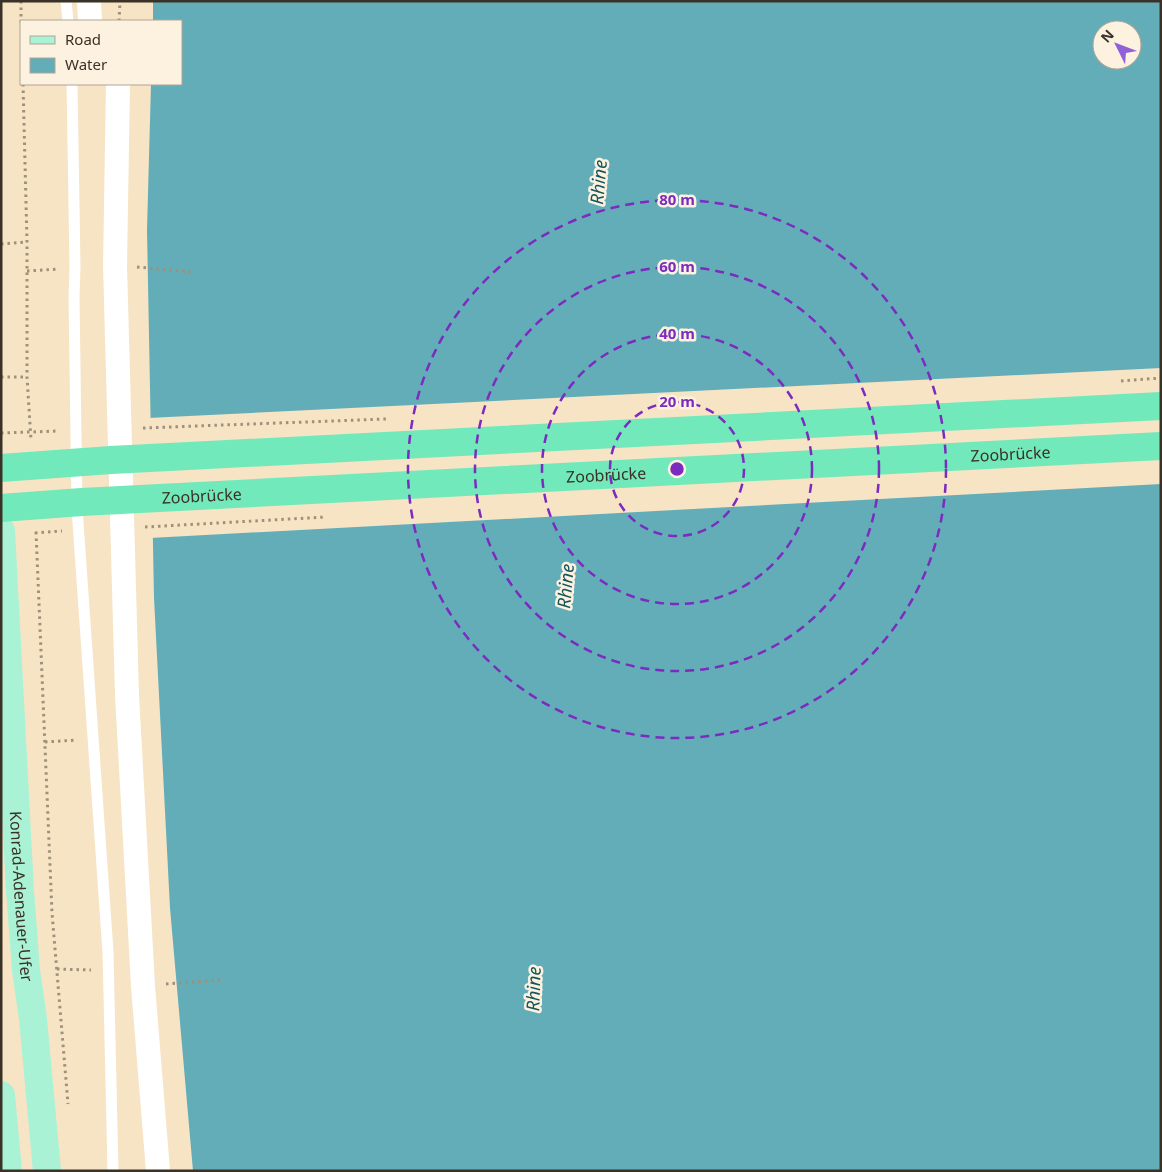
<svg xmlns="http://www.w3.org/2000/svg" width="1162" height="1172" viewBox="0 0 1162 1172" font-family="'Noto Sans',sans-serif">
<rect width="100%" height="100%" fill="#f6e4c5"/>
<path fill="#63adb9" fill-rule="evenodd" d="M 153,1 L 1161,1 L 1161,1171 L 193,1171 L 170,908 L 154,598 L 147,230 L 151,84 L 181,84 L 181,21 L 153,21 ZM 1102,30 L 1132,30 L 1132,60 L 1102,60 Z"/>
<path fill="#f6e4c5" d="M 1161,368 L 1161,484 L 150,538 L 148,418 Z"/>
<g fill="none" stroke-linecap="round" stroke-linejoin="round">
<path stroke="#9e917b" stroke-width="3" stroke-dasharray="2.5 4" stroke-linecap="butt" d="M 21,1 L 21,23
M 119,21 L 120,1
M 23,84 L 27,242 L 27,377 L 31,440
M 1,244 L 27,242
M 137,267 L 191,272
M 27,271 L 59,269
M 1,377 L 27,377
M 1121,381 L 1161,378
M 143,428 L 386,419
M 1,433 L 59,431
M 145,527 L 326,517
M 36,532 L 52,913 L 68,1104
M 35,533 L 62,531
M 45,742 L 77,740
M 57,969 L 91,970
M 166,984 L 222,980"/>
<path stroke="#fff" stroke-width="11" d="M 66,1 L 68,21
M 72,84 L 75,267 L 74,297 L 77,508 L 108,952 L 113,1171"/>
<path stroke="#fff" stroke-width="24" d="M 89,1 L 90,21
M 118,84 L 115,266 L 127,695 L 143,986 L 158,1171"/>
<g stroke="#aaf2d6" stroke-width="28">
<path id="s1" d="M 1,531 L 20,891 L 26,970 L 33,1019 L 47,1171"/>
<path d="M 1,1095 L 8,1171"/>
</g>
<g stroke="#72e9ba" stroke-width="28">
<path d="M 1,468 L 111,460 L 1161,406"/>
<path id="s2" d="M 1,508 L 82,502 L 1161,446"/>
</g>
</g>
<g fill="none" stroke="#7b2cbf" stroke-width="2.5" stroke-dasharray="9 6">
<circle cx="677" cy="469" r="67"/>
<circle cx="677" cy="469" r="135"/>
<circle cx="677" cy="469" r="202"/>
<circle cx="677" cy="469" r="269"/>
</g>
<g text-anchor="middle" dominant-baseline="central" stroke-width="5" stroke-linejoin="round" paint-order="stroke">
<g font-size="16" fill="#393226" stroke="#fdf2e0">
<text stroke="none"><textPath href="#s2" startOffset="1011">Zoobrücke</textPath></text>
<text stroke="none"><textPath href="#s2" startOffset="606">Zoobrücke</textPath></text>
<text stroke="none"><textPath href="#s2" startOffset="201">Zoobrücke</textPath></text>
<text stroke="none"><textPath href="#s1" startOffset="366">Konrad-Adenauer-Ufer</textPath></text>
</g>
<g font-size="18" font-style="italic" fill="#13545d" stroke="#fdf2e0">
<text transform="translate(598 182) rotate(-85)">Rhine</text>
<text transform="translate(565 586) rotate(-85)">Rhine</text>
<text transform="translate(533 989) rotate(-88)">Rhine</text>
</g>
</g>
<circle cx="677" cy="469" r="8" fill="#7b2cbf" stroke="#fdf2e0" stroke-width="2.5"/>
<g font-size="15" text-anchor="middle" font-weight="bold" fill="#7b2cbf" stroke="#fdf2e0" stroke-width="5" stroke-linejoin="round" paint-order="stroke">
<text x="677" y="205">80 m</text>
<text x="677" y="272">60 m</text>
<text x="677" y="339">40 m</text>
<text x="677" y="407">20 m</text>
</g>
<rect width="1162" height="1172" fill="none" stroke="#393226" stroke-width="5"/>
<rect x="20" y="20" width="162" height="65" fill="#fdf2e0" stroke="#afa596"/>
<rect x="30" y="36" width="25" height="8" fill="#aaf2d6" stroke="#afa596"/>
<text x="65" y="45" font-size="15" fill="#393226">Road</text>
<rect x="30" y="58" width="25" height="15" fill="#63adb9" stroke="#afa596"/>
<text x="65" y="70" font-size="15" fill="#393226">Water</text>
<g transform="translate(1117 45) rotate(312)"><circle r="24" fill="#fdf2e0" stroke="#afa596"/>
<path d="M0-4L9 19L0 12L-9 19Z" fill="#9160d9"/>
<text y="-8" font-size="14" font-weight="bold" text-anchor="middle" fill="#393226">N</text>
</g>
</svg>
